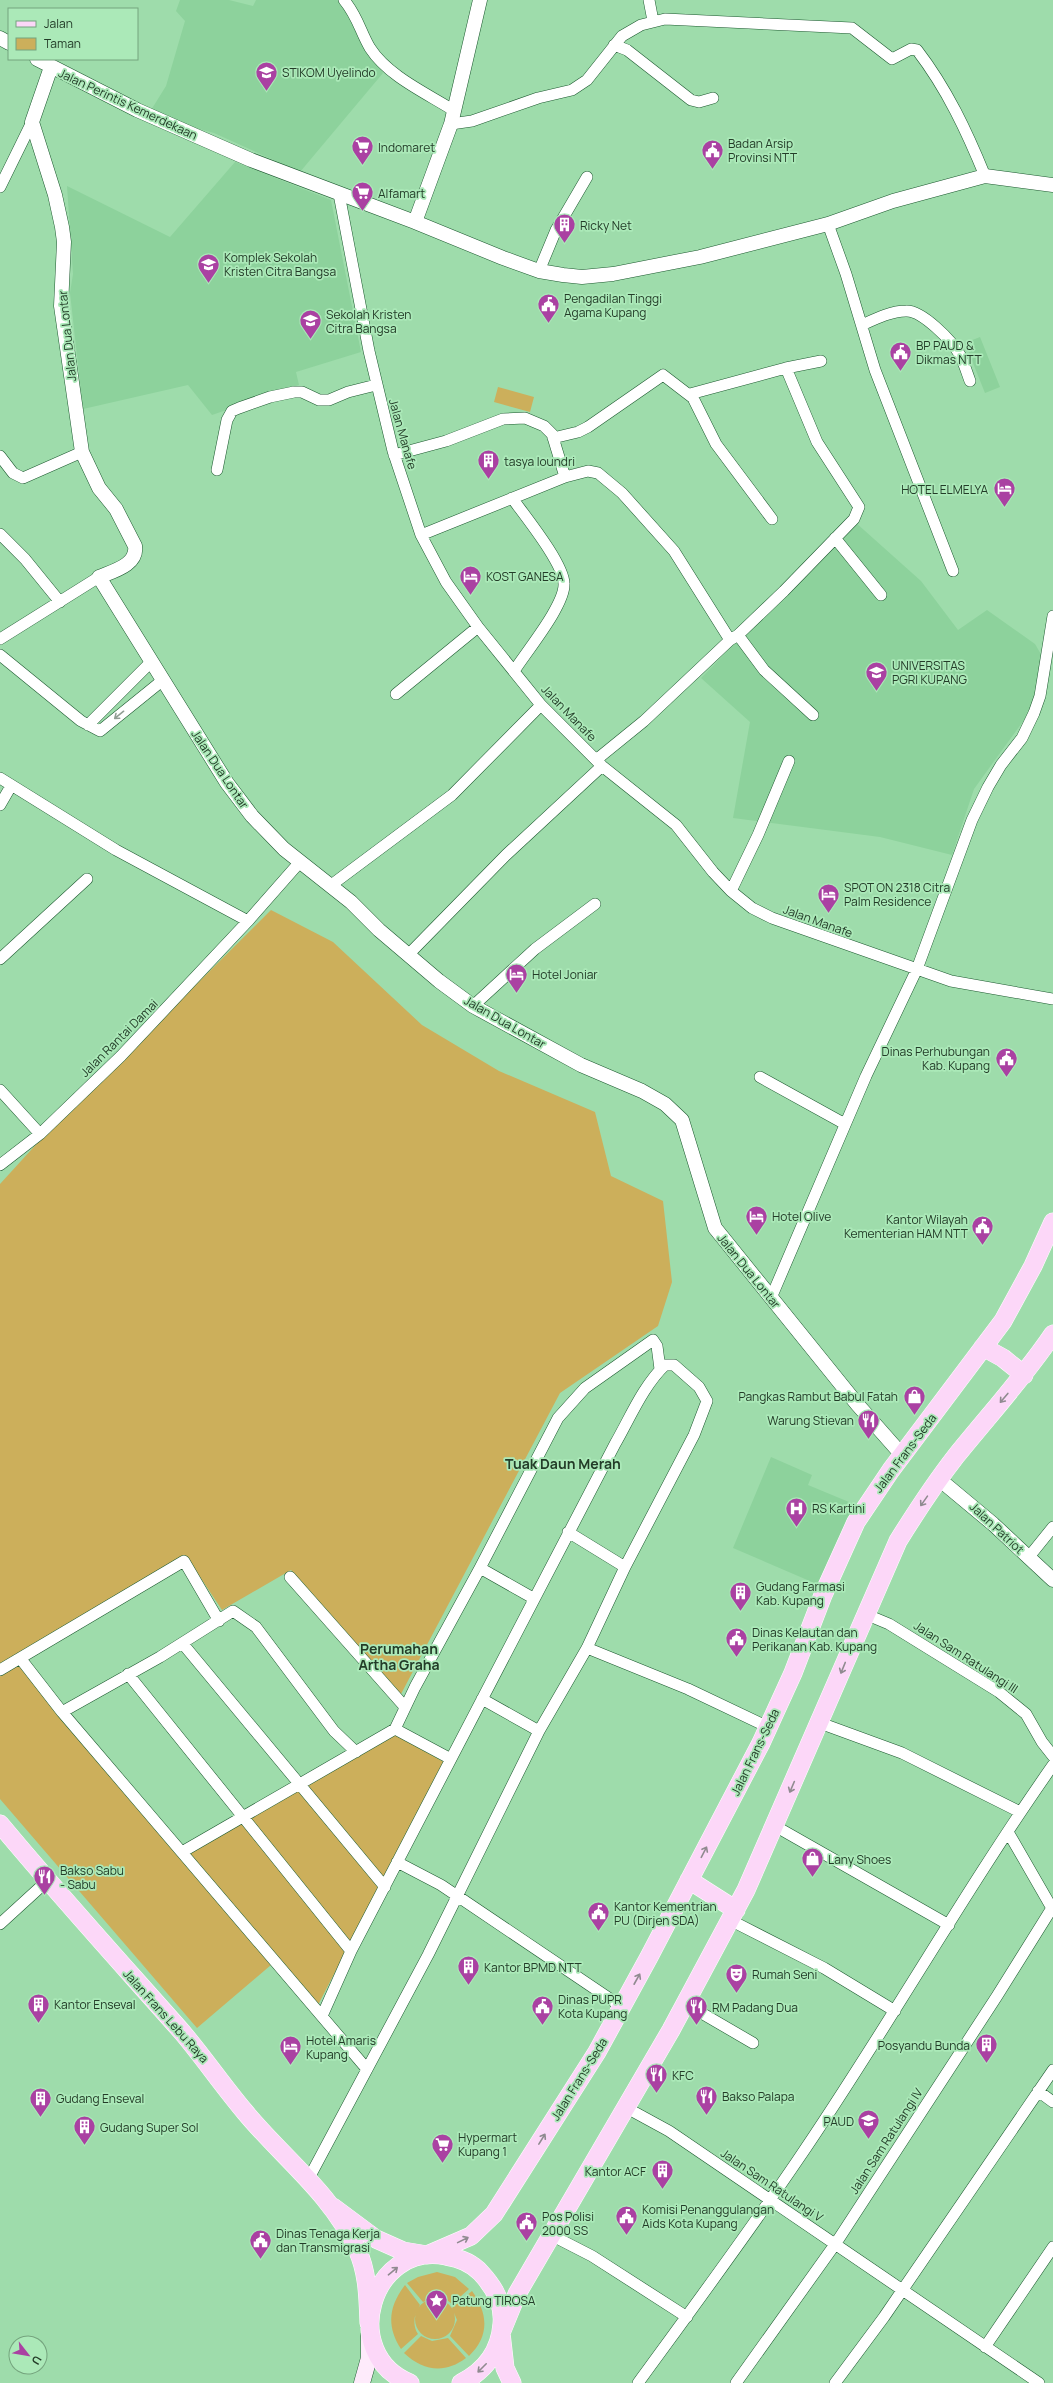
<svg xmlns="http://www.w3.org/2000/svg" width="1053" height="2383" viewBox="0 0 1053 2383" font-family="Manrope,sans-serif">
<rect width="100%" height="100%" fill="#9edcab"/>
<path fill="#8dd29c" d="M 180,0 L 229,0 L 253,6 L 256,0 L 342,0 L 383,73 L 300,172 L 214,133 L 148,115 L 166,86 L 185,21 L 176,11 Z
M 235,162 L 331,200 L 361,352 L 296,372 L 299,385 L 212,415 L 188,385 L 83,409 L 70,293 L 73,274 L 67,186 L 170,237 Z
M 980,337 L 1000,387 L 985,393 L 965,343 Z
M 855,522 L 921,581 L 958,630 L 987,610 L 1035,644 L 1042,656 L 1034,706 L 974,789 L 952,855 L 880,837 L 733,818 L 750,722 L 701,678 Z
M 771,1457 L 812,1475 L 808,1485 L 861,1507 L 826,1588 L 733,1548 Z"/>
<path fill="#ccaf5b" d="M 498,387 L 534,397 L 530,412 L 494,402 Z
M 271,910 L 333,942 L 422,1025 L 499,1071 L 595,1112 L 611,1176 L 663,1201 L 672,1282 L 658,1326 L 560,1393 L 401,1694 L 291,1570 L 222,1610 L 186,1556 L 0,1666 L 0,1184 L 42,1138 Z
M 18,1665 L 271,1965 L 197,2028 L 0,1799 L 0,1675 Z
M 394,1734 L 444,1762 L 318,2005 L 188,1854 Z
M 437,2272 L 455,2277 L 469,2289 L 452,2304 C 443,2295 434,2297 423,2302 L 407,2283 L 418,2277 Z
M 405,2285 L 420,2305 C 414,2314 412,2325 418,2334 L 401,2349 C 386,2326 389,2306 405,2285 Z
M 472,2291 C 488,2313 490,2336 469,2356 L 450,2336 L 457,2320 L 452,2308 Z
M415 2319a20 20 0 1 1 40 0a20 20 0 1 1-40 0Z
M 421,2336 L 432,2341 L 448,2338 L 466,2358 C 445,2374 423,2371 404,2353 Z"/>
<g fill="none" stroke-linecap="round" stroke-linejoin="round">
<defs>
<path id="minor" d="M 344,0 C 358,17 360,31 370,48 C 388,76 426,93 453,110
M 649,0 L 653,21
M 614,45 L 627,50 L 691,100 L 699,102 L 713,98
M 451,124 L 472,121 L 538,98 L 572,90 L 587,80 L 622,36 L 641,25 L 665,19 L 852,28 L 892,59 L 911,49 L 917,50 C 947,89 967,132 985,176
M 0,187 L 32,122
M 339,194 L 369,351 L 393,451 L 421,535 L 446,582 L 478,627 L 541,705 L 602,766 L 676,825 L 713,872 L 731,891 L 752,908 L 772,918 L 951,981 L 1053,999
M 828,224 L 846,274 L 875,370 L 953,571
M 539,271 L 556,230 L 587,177
M 862,325 C 875,319 891,311 906,311 C 922,310 952,341 960,355 C 964,363 967,373 970,381
M 786,368 L 821,361
M 690,394 L 786,368 L 817,442 L 859,507 L 854,519 L 784,591 L 738,635 L 730,640
M 553,438 L 578,432 L 588,427 L 663,375 L 693,398 L 716,444 L 772,519
M 394,455 L 446,441 L 503,419 L 525,418 L 544,426 L 552,434 L 565,477
M 0,456 L 13,473 L 23,478 L 82,452
M 217,470 L 227,420 L 232,411 L 239,408 L 270,397 L 294,392 L 302,392 L 319,400 L 329,400 L 348,392 L 376,385
M 512,498 C 525,516 564,564 564,584 C 565,605 526,652 514,671
M 0,534 L 25,559 L 60,602
M 421,535 L 565,477 L 588,471 L 598,473 L 622,493 L 674,551 L 730,640 L 644,721 L 596,760
M 835,538 L 881,595
M 738,635 L 764,670 L 813,715
M 0,639 L 99,577
M 0,655 L 81,721 L 100,731 L 163,680
M 396,694 L 478,627
M 88,725 L 152,661
M 0,778 L 116,850 L 248,921 L 299,863
M 0,805 L 11,786
M 330,886 L 452,795 L 541,705
M 731,891 L 758,835 L 789,761
M 409,954 L 506,855 L 602,766
M 0,959 L 87,879
M 473,1006 L 535,949 L 595,904
M 760,1077 L 845,1124
M 0,1090 L 40,1134
M 0,1165 L 40,1134 L 121,1056 L 248,921
M 771,1298 L 866,1076 L 917,969 L 972,820 L 988,787 L 1001,765 L 1022,738 L 1034,713 L 1040,696 L 1053,616
M 568,1532 L 625,1567
M 1028,1558 L 1053,1527
M 480,1568 L 533,1598
M 290,1577 L 405,1707
M 865,1614 L 889,1624 L 999,1692 L 1026,1714 L 1042,1742 L 1053,1756
M 183,1644 L 385,1887
M 587,1648 L 688,1689 L 768,1727
M 20,1658 L 62,1712 L 366,2068
M 0,1670 L 184,1561 L 219,1621
M 128,1674 L 351,1951
M 482,1699 L 539,1731
M 62,1712 L 160,1657 L 233,1611 L 256,1627 L 334,1731 L 356,1752
M 820,1723 L 902,1753 L 1020,1812
M 395,1729 L 451,1759
M 775,1826 L 949,1925
M 1008,1832 L 1053,1910
M 182,1852 L 395,1729 L 415,1687 L 480,1568 L 558,1418 L 585,1388 L 653,1340 L 657,1346 L 660,1369
M 397,1862 L 441,1885 L 622,2007
M 730,1920 L 824,1968 L 895,2011
M 0,1924 L 47,1881
M 686,2004 L 753,2043
M 1038,2091 L 1053,2102
M 625,2107 L 669,2131 L 1039,2383
M 309,2178 L 428,1955 L 539,1731 L 587,1648 L 625,1567 L 694,1435 L 707,1401 L 699,1387 L 674,1365 L 665,1365 C 643,1386 630,1418 615,1444 L 351,1951 L 322,2016
M 551,2235 L 592,2256 L 687,2317
M 985,2347 L 1053,2247
M 638,2383 C 692,2309 746,2236 797,2161 C 886,2031 963,1893 1053,1765
M 736,2383 L 836,2243 L 997,1996 L 1052,1908
M 835,2383 L 884,2317 L 1053,2070"/>
<path id="tertiary" d="M 0,38 L 9,43
M 37,59 L 137,110 L 251,160 L 415,222 L 503,258 L 539,271 L 563,275 L 582,277 L 613,274 L 700,257 L 828,224 L 893,201 L 985,176 L 1053,185
M 51,67 L 32,122 L 55,195 L 62,227 L 64,242 L 61,306 L 82,452 L 99,488 L 116,509 L 135,546 C 138,565 113,571 99,577 L 227,783 L 252,816 L 284,849 L 351,902 L 379,930 L 439,981 L 473,1006 L 581,1065 L 642,1091 L 665,1104 L 682,1120 L 715,1228 L 857,1404 L 902,1455
M 415,222 L 451,124 L 480,0
M 939,1479 L 993,1524 L 1053,1580"/>
<path id="secondary" d="M 362,2383 L 369,2358 L 369,2336"/>
<path id="primary" d="M 983,1347 L 1003,1358 L 1024,1375
M 0,1824 C 59,1895 121,1963 182,2032 C 204,2058 223,2086 245,2112 C 283,2158 331,2193 357,2249 C 368,2273 368,2298 369,2323
M 689,1880 L 736,1910
M 333,2207 L 376,2239 L 403,2251 L 427,2255 L 471,2236 L 494,2214 L 597,2052 L 649,1957 L 761,1743 L 793,1673 L 823,1595 L 856,1522 L 891,1470 L 1003,1321 L 1033,1266 L 1053,1222
M 410,2383 C 338,2354 371,2241 446,2256 C 459,2258 472,2263 481,2273 C 494,2287 504,2305 502,2324 C 500,2351 485,2371 461,2383
M 512,2383 L 505,2368 L 501,2333 L 517,2294 L 671,2030 L 746,1890 L 898,1541 C 916,1512 935,1483 956,1456 C 989,1415 1024,1377 1053,1334"/>
</defs>
<use href="#minor" stroke="#1c592f" stroke-width="12"/>
<use href="#tertiary" stroke="#1c592f" stroke-width="15"/>
<use href="#secondary" stroke="#1c592f" stroke-width="17"/>
<use href="#primary" stroke="#fff" stroke-width="19"/>
<use href="#minor" stroke="#fff" stroke-width="11"/>
<use href="#tertiary" stroke="#fff" stroke-width="14"/>
<use href="#secondary" stroke="#feebfb" stroke-width="16"/>
<use href="#primary" stroke="#fcd7f8" stroke-width="18"/>
</g>
<defs><path id="oneway-shaft" d="M-6 0H5M1.5-3L5.5 0L1.5 3" fill="none" stroke-width="1.6" stroke-linecap="round" stroke-linejoin="round"/></defs>
<use stroke="#919e94" href="#oneway-shaft" transform="translate(119 715) rotate(141)"/>
<g stroke="#908a90">
<use href="#oneway-shaft" transform="translate(1004 1398) rotate(130)"/>
<use href="#oneway-shaft" transform="translate(924 1501) rotate(125)"/>
<use href="#oneway-shaft" transform="translate(843 1668) rotate(112)"/>
<use href="#oneway-shaft" transform="translate(792 1787) rotate(113)"/>
<use href="#oneway-shaft" transform="translate(704 1852) rotate(-63)"/>
<use href="#oneway-shaft" transform="translate(637 1979) rotate(-61)"/>
<use href="#oneway-shaft" transform="translate(542 2139) rotate(-58)"/>
<use href="#oneway-shaft" transform="translate(463 2240) rotate(-26)"/>
<use href="#oneway-shaft" transform="translate(393 2271) rotate(-40)"/>
<use href="#oneway-shaft" transform="translate(482 2368) rotate(135)"/>
</g>
<defs>
<symbol id="university-pin" viewBox="-11 -11 22 30"><path d="M0 17L-7.5 6A9.5 9.5 0 1 1 7.5 6Z" fill="#aa41a2" stroke="#abe9b8"/><path d="M0-5L7-2L0 1L-7-2ZM-4 1L0 2.5L4 1V4Q0 6-4 4Z" fill="#fff"/></symbol>
<symbol id="supermarket-pin" viewBox="-11 -11 22 30"><path d="M0 17L-7.5 6A9.5 9.5 0 1 1 7.5 6Z" fill="#aa41a2" stroke="#abe9b8"/><path d="M-6-5.5h2.5l.6 2H6L4.5 2H-2.5L-4.4-4H-6ZM-1.5 3.2a1.3 1.3 0 1 0 .1 0ZM3 3.2a1.3 1.3 0 1 0 .1 0Z" fill="#fff"/></symbol>
<symbol id="civic-pin" viewBox="-11 -11 22 30"><path d="M0 17L-7.5 6A9.5 9.5 0 1 1 7.5 6Z" fill="#aa41a2" stroke="#abe9b8"/><path d="M-.6-6.5H3V-4.5H.6V-3L4-1V1h2V6H-6V1h2V-1L-.6-3ZM-1.2 2.5V6h2.4V2.5Z" fill="#fff"/></symbol>
<symbol id="building-pin" viewBox="-11 -11 22 30"><path d="M0 17L-7.5 6A9.5 9.5 0 1 1 7.5 6Z" fill="#aa41a2" stroke="#abe9b8"/><path d="M-4-6H4V6H1V3H-1V6H-4ZM-2.5-4.3h1.7v1.8h-1.7ZM.8-4.3h1.7v1.8H.8ZM-2.5-1h1.7V.8h-1.7ZM.8-1h1.7V.8H.8Z" fill="#fff"/></symbol>
<symbol id="school-pin" viewBox="-11 -11 22 30"><path d="M0 17L-7.5 6A9.5 9.5 0 1 1 7.5 6Z" fill="#aa41a2" stroke="#abe9b8"/><path d="M0-5L7-2L0 1L-7-2ZM-4 1L0 2.5L4 1V4Q0 6-4 4Z" fill="#fff"/></symbol>
<symbol id="hotel-pin" viewBox="-11 -11 22 30"><path d="M0 17L-7.5 6A9.5 9.5 0 1 1 7.5 6Z" fill="#aa41a2" stroke="#abe9b8"/><path d="M-6-4.5h1.5V1H6V5H4.5V3h-9V5H-6ZM-4 0a1.8 1.8 0 1 1 3.6 0ZM.5 0V-2.5h3Q6-2.5 6 0Z" fill="#fff"/></symbol>
<symbol id="shop-pin" viewBox="-11 -11 22 30"><path d="M0 17L-7.5 6A9.5 9.5 0 1 1 7.5 6Z" fill="#aa41a2" stroke="#abe9b8"/><path d="M-5-2.5h2.3a2.7 3.5 0 0 1 5.4 0H5L5.5 6h-11ZM-1.5-2.5h3a1.5 2.3 0 0 0-3 0Z" fill="#fff"/></symbol>
<symbol id="restaurant-pin" viewBox="-11 -11 22 30"><path d="M0 17L-7.5 6A9.5 9.5 0 1 1 7.5 6Z" fill="#aa41a2" stroke="#abe9b8"/><path d="M-5-6h1v4h1v-4h1v4h1v-4h1v5L-1.5 .5V6h-2V.5L-5-1ZM5-6V6H3V1.5H1.5Q1.5-4 5-6Z" fill="#fff"/></symbol>
<symbol id="hospital-pin" viewBox="-11 -11 22 30"><path d="M0 17L-7.5 6A9.5 9.5 0 1 1 7.5 6Z" fill="#aa41a2" stroke="#abe9b8"/><path d="M-5-5h3v3.5h4V-5h3V5h-3V1.5h-4V5h-3Z" fill="#fff"/></symbol>
<symbol id="theatre-pin" viewBox="-11 -11 22 30"><path d="M0 17L-7.5 6A9.5 9.5 0 1 1 7.5 6Z" fill="#aa41a2" stroke="#abe9b8"/><path d="M-5-5.5Q0-4 5-5.5V0Q5 5 0 6Q-5 5-5 0ZM-3.3-2.5H-1v1.5H-3.3ZM1-2.5H3.3v1.5H1ZM-2.8 1Q0 5.5 2.8 1Z" fill="#fff"/></symbol>
<symbol id="sight-pin" viewBox="-11 -11 22 30"><path d="M0 17L-7.5 6A9.5 9.5 0 1 1 7.5 6Z" fill="#aa41a2" stroke="#abe9b8"/><path d="M0-6L1.8-2.2L6-1.7L2.9 1.2L3.7 5.4L0 3.3L-3.7 5.4L-2.9 1.2L-6-1.7L-1.8-2.2Z" fill="#fff"/></symbol>
</defs>
<g fill-rule="evenodd">
<use href="#university-pin" x="254" y="60" width="25" height="34"/>
<use href="#supermarket-pin" x="350" y="134" width="25" height="34"/>
<use href="#civic-pin" x="700" y="138" width="25" height="34"/>
<use href="#supermarket-pin" x="350" y="180" width="25" height="34"/>
<use href="#building-pin" x="552" y="212" width="25" height="34"/>
<use href="#school-pin" x="196" y="252" width="25" height="34"/>
<use href="#civic-pin" x="536" y="292" width="25" height="34"/>
<use href="#school-pin" x="298" y="308" width="25" height="34"/>
<use href="#civic-pin" x="888" y="340" width="25" height="34"/>
<use href="#building-pin" x="476" y="448" width="25" height="34"/>
<use href="#hotel-pin" x="992" y="476" width="25" height="34"/>
<use href="#hotel-pin" x="458" y="564" width="25" height="34"/>
<use href="#university-pin" x="864" y="660" width="25" height="34"/>
<use href="#hotel-pin" x="816" y="882" width="25" height="34"/>
<use href="#hotel-pin" x="504" y="962" width="25" height="34"/>
<use href="#civic-pin" x="994" y="1046" width="25" height="34"/>
<use href="#hotel-pin" x="744" y="1204" width="25" height="34"/>
<use href="#civic-pin" x="970" y="1214" width="25" height="34"/>
<use href="#shop-pin" x="902" y="1384" width="25" height="34"/>
<use href="#restaurant-pin" x="856" y="1408" width="25" height="34"/>
<use href="#hospital-pin" x="784" y="1496" width="25" height="34"/>
<use href="#building-pin" x="728" y="1580" width="25" height="34"/>
<use href="#civic-pin" x="724" y="1626" width="25" height="34"/>
<use href="#shop-pin" x="800" y="1846" width="25" height="34"/>
<use href="#restaurant-pin" x="32" y="1864" width="25" height="34"/>
<use href="#civic-pin" x="586" y="1900" width="25" height="34"/>
<use href="#building-pin" x="456" y="1954" width="25" height="34"/>
<use href="#theatre-pin" x="724" y="1962" width="25" height="34"/>
<use href="#building-pin" x="26" y="1992" width="25" height="34"/>
<use href="#civic-pin" x="530" y="1994" width="25" height="34"/>
<use href="#restaurant-pin" x="684" y="1994" width="25" height="34"/>
<use href="#building-pin" x="974" y="2032" width="25" height="34"/>
<use href="#hotel-pin" x="278" y="2034" width="25" height="34"/>
<use href="#restaurant-pin" x="644" y="2062" width="25" height="34"/>
<use href="#restaurant-pin" x="694" y="2084" width="25" height="34"/>
<use href="#building-pin" x="28" y="2086" width="25" height="34"/>
<use href="#school-pin" x="856" y="2108" width="25" height="34"/>
<use href="#building-pin" x="72" y="2114" width="25" height="34"/>
<use href="#supermarket-pin" x="430" y="2132" width="25" height="34"/>
<use href="#building-pin" x="650" y="2158" width="25" height="34"/>
<use href="#civic-pin" x="614" y="2204" width="25" height="34"/>
<use href="#civic-pin" x="514" y="2210" width="25" height="34"/>
<use href="#civic-pin" x="248" y="2228" width="25" height="34"/>
<use href="#sight-pin" x="424" y="2288" width="25" height="34"/>
</g>
<g text-anchor="middle" dominant-baseline="central" stroke-width="3.5" stroke-linejoin="round" paint-order="stroke">
<g font-size="12" fill="#233c28" stroke="#abe9b8" text-anchor="start">
<text x="282" y="72">STIKOM Uyelindo</text>
<text x="728" y="143">Badan Arsip<tspan x="728" dy="14">Provinsi NTT</tspan></text>
<text x="378" y="147">Indomaret</text>
<text x="378" y="193">Alfamart</text>
<text x="580" y="225">Ricky Net</text>
<text x="224" y="257">Komplek Sekolah<tspan x="224" dy="14">Kristen Citra Bangsa</tspan></text>
<text x="564" y="298">Pengadilan Tinggi<tspan x="564" dy="14">Agama Kupang</tspan></text>
<text x="326" y="314">Sekolah Kristen<tspan x="326" dy="14">Citra Bangsa</tspan></text>
<text x="916" y="345">BP PAUD &amp;<tspan x="916" dy="14">Dikmas NTT</tspan></text>
<text x="504" y="461">tasya loundri</text>
<text x="988" y="489" text-anchor="end">HOTEL ELMELYA</text>
<text x="486" y="576">KOST GANESA</text>
<text x="892" y="665">UNIVERSITAS<tspan x="892" dy="14">PGRI KUPANG</tspan></text>
<text x="844" y="887">SPOT ON 2318 Citra<tspan x="844" dy="14">Palm Residence</tspan></text>
<text x="532" y="974">Hotel Joniar</text>
<text x="990" y="1051" text-anchor="end">Dinas Perhubungan<tspan x="990" dy="14">Kab. Kupang</tspan></text>
<text x="772" y="1216">Hotel Olive</text>
<text x="968" y="1219" text-anchor="end">Kantor Wilayah<tspan x="968" dy="14">Kementerian HAM NTT</tspan></text>
<text x="898" y="1396" text-anchor="end">Pangkas Rambut Babul Fatah</text>
<text x="854" y="1420" text-anchor="end">Warung Stievan</text>
<text x="812" y="1508">RS Kartini</text>
<text x="756" y="1586">Gudang Farmasi<tspan x="756" dy="14">Kab. Kupang</tspan></text>
<text x="752" y="1632">Dinas Kelautan dan<tspan x="752" dy="14">Perikanan Kab. Kupang</tspan></text>
<text x="828" y="1859">Lany Shoes</text>
<text x="60" y="1870">Bakso Sabu<tspan x="60" dy="14">- Sabu</tspan></text>
<text x="614" y="1906">Kantor Kementrian<tspan x="614" dy="14">PU (Dirjen SDA)</tspan></text>
<text x="484" y="1967">Kantor BPMD NTT</text>
<text x="752" y="1974">Rumah Seni</text>
<text x="558" y="1999">Dinas PUPR<tspan x="558" dy="14">Kota Kupang</tspan></text>
<text x="54" y="2004">Kantor Enseval</text>
<text x="712" y="2007">RM Padang Dua</text>
<text x="306" y="2040">Hotel Amaris<tspan x="306" dy="14">Kupang</tspan></text>
<text x="970" y="2045" text-anchor="end">Posyandu Bunda</text>
<text x="672" y="2075">KFC</text>
<text x="722" y="2096">Bakso Palapa</text>
<text x="56" y="2098">Gudang Enseval</text>
<text x="854" y="2121" text-anchor="end">PAUD</text>
<text x="100" y="2127">Gudang Super Sol</text>
<text x="458" y="2137">Hypermart<tspan x="458" dy="14">Kupang 1</tspan></text>
<text x="646" y="2171" text-anchor="end">Kantor ACF</text>
<text x="642" y="2209">Komisi Penanggulangan<tspan x="642" dy="14">Aids Kota Kupang</tspan></text>
<text x="542" y="2216">Pos Polisi<tspan x="542" dy="14">2000 SS</tspan></text>
<text x="276" y="2233">Dinas Tenaga Kerja<tspan x="276" dy="14">dan Transmigrasi</tspan></text>
<text x="452" y="2300">Patung TIROSA</text>
</g>
<g font-size="12" fill="#233c28" stroke="#abe9b8">
<text transform="translate(128 104) rotate(25)">Jalan Perintis Kemerdekaan</text>
<text transform="translate(67 336) rotate(-96)">Jalan Dua Lontar</text>
<text transform="translate(403 434) rotate(74)">Jalan Manafe</text>
<text transform="translate(569 713) rotate(46)">Jalan Manafe</text>
<text transform="translate(220 769) rotate(56)">Jalan Dua Lontar</text>
<text transform="translate(818 921) rotate(20)">Jalan Manafe</text>
<text transform="translate(505 1022) rotate(30)">Jalan Dua Lontar</text>
<text transform="translate(119 1038) rotate(-45)">Jalan Rantai Damai</text>
<text transform="translate(749 1271) rotate(51)">Jalan Dua Lontar</text>
<text transform="translate(905 1453) rotate(-53)">Jalan Frans-Seda</text>
<text transform="translate(997 1528) rotate(43)">Jalan Patriot</text>
<text transform="translate(966 1657) rotate(33)">Jalan Sam Ratulangi III</text>
<text transform="translate(755 1752) rotate(-64)">Jalan Frans-Seda</text>
<text transform="translate(166 2016) rotate(48)">Jalan Frans Lebu Raya</text>
<text transform="translate(579 2079) rotate(-58)">Jalan Frans-Seda</text>
<text transform="translate(886 2141) rotate(-57)">Jalan Sam Ratulangi IV</text>
<text transform="translate(772 2185) rotate(34)">Jalan Sam Ratulangi V</text>
</g>
<g font-size="14" font-weight="bold" fill="#233c28" stroke="#abe9b8">
<text x="563" y="1463">Tuak Daun Merah</text>
<text x="399" y="1648">Perumahan<tspan x="399" dy="16">Artha Graha</tspan></text>
</g>
</g>
<rect x="8" y="8" width="130" height="52" fill="#abe9b8" stroke="#75a47e"/>
<rect x="16" y="21" width="20" height="6" fill="#fcd7f8" stroke="#75a47e"/>
<text x="44" y="28" font-size="12" fill="#233c28">Jalan</text>
<rect x="16" y="38" width="20" height="12" fill="#ccaf5b" stroke="#75a47e"/>
<text x="44" y="48" font-size="12" fill="#233c28">Taman</text>
<g transform="translate(28 2355) rotate(121)"><circle r="19" fill="#abe9b8" stroke="#75a47e"/>
<path d="M0-3L7 15L0 10L-7 15Z" fill="#aa41a2"/>
<text y="-6" font-size="11" font-weight="bold" text-anchor="middle" fill="#233c28">U</text>
</g>
</svg>
